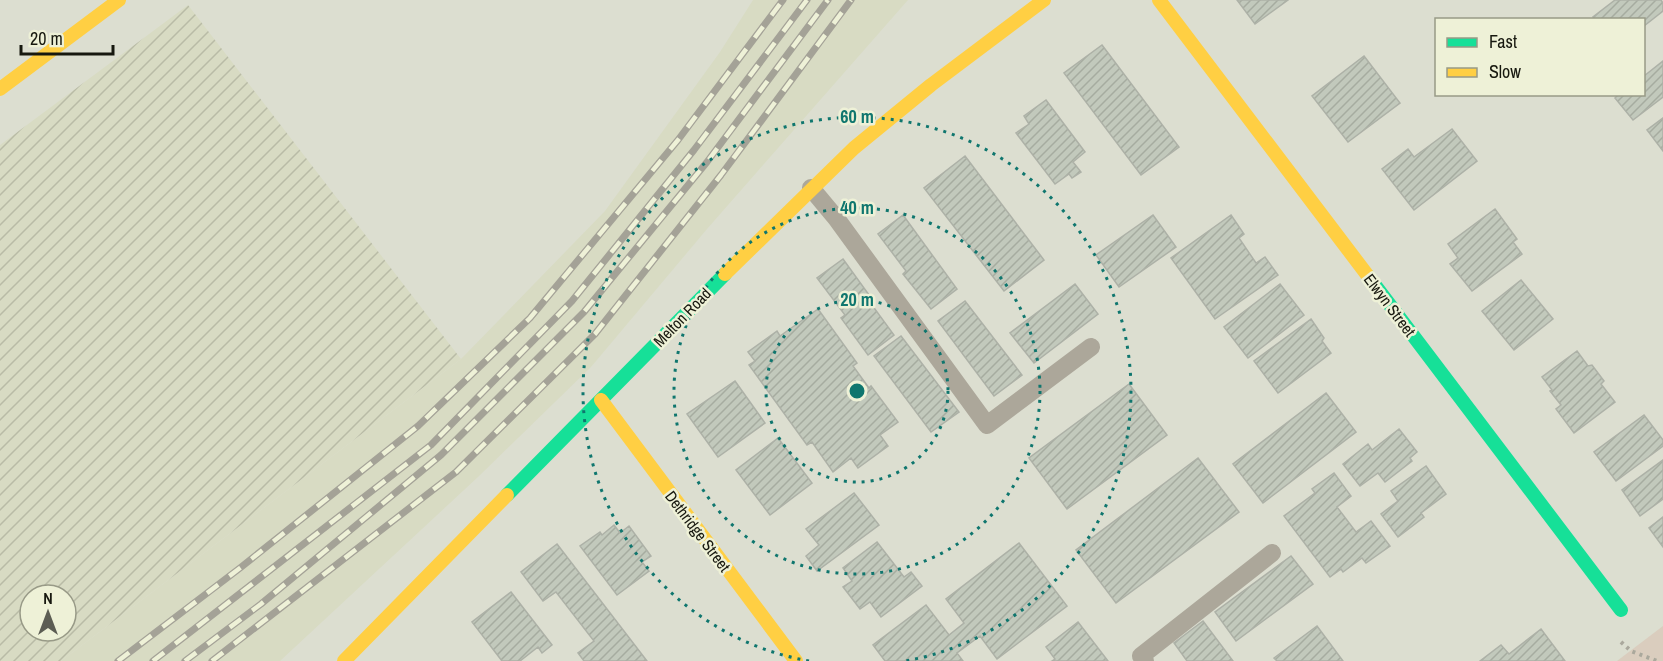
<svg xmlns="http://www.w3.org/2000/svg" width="1663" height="661" viewBox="0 0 1663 661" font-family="'Archivo Narrow',sans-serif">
<defs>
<pattern id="industrial-furrows" width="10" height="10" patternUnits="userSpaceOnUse" patternTransform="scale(1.5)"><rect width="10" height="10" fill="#d8dbc3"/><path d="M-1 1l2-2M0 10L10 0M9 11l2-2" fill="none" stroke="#b9bba6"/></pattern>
<pattern id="building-hatch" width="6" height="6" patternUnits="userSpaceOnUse" patternTransform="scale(1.5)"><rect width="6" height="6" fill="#c2c9bc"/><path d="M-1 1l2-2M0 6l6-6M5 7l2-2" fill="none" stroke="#a6aca0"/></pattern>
</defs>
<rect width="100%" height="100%" fill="#dcded0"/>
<path fill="#d8dbc3" d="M 753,0 L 908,0 L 707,229 L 591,367 L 478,477 L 280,661 L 61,661 L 461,359 L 605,211 L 720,52 Z"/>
<path fill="url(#industrial-furrows)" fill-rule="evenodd" d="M 188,5 L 461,359 L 61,661 L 0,661 L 0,145 ZM 30,595 L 66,595 L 66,631 L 30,631 Z"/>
<path fill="#dacdbe" d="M 1663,626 L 1663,661 L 1617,661 Z"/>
<path fill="url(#building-hatch)" stroke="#adb1a7" stroke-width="1.5" d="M 1237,0 L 1288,0 L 1255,24 Z
M 1615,0 L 1661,0 L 1663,3 L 1663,11 L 1644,26 L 1644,20 L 1595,20 L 1593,17 Z
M 1102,45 L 1179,147 L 1141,175 L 1064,73 Z
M 1364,56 L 1400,103 L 1348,142 L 1312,96 Z
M 1663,61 L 1663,97 L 1633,120 L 1615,98 L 1619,94 L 1644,94 L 1644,76 Z
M 1046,100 L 1085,152 L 1073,162 L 1081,172 L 1072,178 L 1069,174 L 1055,184 L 1016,133 L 1029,124 L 1024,116 Z
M 1663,118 L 1663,151 L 1647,130 Z
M 1452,129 L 1477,161 L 1414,210 L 1382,169 L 1408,149 L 1414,157 Z
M 965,156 L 1044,260 L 1004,291 L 924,188 Z
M 1495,209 L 1517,239 L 1513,242 L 1522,254 L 1472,291 L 1450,264 L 1458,258 L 1448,244 Z
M 903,215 L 957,289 L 931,309 L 903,274 L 906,271 L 878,234 Z
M 1153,215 L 1176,247 L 1119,287 L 1096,255 Z
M 1231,215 L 1244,234 L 1239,238 L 1256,263 L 1265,257 L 1278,275 L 1215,319 L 1171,258 Z
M 843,259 L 872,299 L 869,301 L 894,335 L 868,355 L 841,318 L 845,315 L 817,278 Z
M 1521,280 L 1553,319 L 1514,350 L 1482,311 Z
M 1075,284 L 1098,314 L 1034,363 L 1010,333 Z
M 1280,284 L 1304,315 L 1248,358 L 1224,327 Z
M 965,301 L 1022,375 L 994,396 L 938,321 Z
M 818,309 L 857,363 L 853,366 L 869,388 L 871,386 L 898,422 L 880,435 L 888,446 L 858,468 L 851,458 L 833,472 L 812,442 L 807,445 L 749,365 L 755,361 L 748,352 L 777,331 L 780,336 Z
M 1311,319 L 1324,338 L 1322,341 L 1331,353 L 1278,393 L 1254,361 Z
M 901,336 L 959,412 L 931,432 L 874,356 Z
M 1577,351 L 1588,366 L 1592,365 L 1604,381 L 1601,384 L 1615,402 L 1574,433 L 1556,409 L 1561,405 L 1550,391 L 1552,390 L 1542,377 Z
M 735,381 L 765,423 L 718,457 L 687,414 Z
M 1129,384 L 1167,435 L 1067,509 L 1029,458 Z
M 1326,393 L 1356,432 L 1263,503 L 1233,464 Z
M 1644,415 L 1663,440 L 1663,446 L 1616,481 L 1594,452 Z
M 1399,429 L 1417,452 L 1410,458 L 1412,461 L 1385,482 L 1378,473 L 1360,486 L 1343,464 L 1368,444 L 1372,450 Z
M 778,438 L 812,483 L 770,515 L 736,470 Z
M 1198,458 L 1239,512 L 1116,603 L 1076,550 Z
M 1663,460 L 1663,499 L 1640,516 L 1622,490 Z
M 1426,466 L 1446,494 L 1421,513 L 1424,517 L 1398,537 L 1381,514 L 1398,501 L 1391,491 Z
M 1334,473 L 1351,496 L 1337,507 L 1356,532 L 1371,521 L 1390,546 L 1366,563 L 1362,558 L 1343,572 L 1341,569 L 1330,577 L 1284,516 L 1315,493 L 1312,489 Z
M 854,493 L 879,525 L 817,571 L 806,556 L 819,545 L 806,529 Z
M 1663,517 L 1663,547 L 1649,528 Z
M 614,525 L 620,533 L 629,526 L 651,556 L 642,562 L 649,571 L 617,595 L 580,546 L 600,532 L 602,535 Z
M 877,542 L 904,577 L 911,572 L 922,586 L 881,617 L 870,602 L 860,609 L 843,587 L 852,581 L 843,568 Z
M 1019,543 L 1067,606 L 997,659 L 980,636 L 957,653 L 963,661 L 885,661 L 873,645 L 926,605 L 949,635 L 964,623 L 946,599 Z
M 557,544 L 647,661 L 584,661 L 578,653 L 594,641 L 556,592 L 543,601 L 521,572 Z
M 1291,556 L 1313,584 L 1236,641 L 1215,612 Z
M 511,592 L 552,645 L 542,653 L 538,647 L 520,661 L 502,661 L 472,622 Z
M 1203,621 L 1233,661 L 1187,661 L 1174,643 Z
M 1078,622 L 1108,661 L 1052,661 L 1055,659 L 1046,647 Z
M 1317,626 L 1343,661 L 1277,661 L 1274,658 Z
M 1541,629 L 1565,661 L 1480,661 L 1501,645 L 1509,654 Z"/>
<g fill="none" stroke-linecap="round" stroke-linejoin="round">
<path stroke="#aaa89c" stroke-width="4" stroke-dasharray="3 4.5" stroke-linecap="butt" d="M 1621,642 L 1631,651 L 1657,661"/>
<path stroke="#aca79a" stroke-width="18" d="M 811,188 L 836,218 L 987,425 L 1091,347
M 1145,661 L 1141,656 L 1272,553"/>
<path stroke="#16e098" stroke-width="14" d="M 1368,276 L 1621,610
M 507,495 L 725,274"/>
<path stroke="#ffcf43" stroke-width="14" d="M 1159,0 L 1368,276
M 0,89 L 119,0
M 725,274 L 854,148 L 931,85 L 1044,0
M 601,400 L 796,661
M 344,661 L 507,495"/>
<defs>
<path id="rail" d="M 118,661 L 240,568 L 418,426 L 530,318 L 678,140 L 783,0
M 153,661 L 431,445 L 572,301 L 694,150 L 807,0
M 185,661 L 261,604 L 441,455 L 584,312 L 707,162 L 828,0
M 212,661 L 456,472 L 595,334 L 721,175 L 851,0"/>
</defs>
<use href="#rail" stroke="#a4a297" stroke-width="7"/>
<use href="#rail" stroke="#eef1d7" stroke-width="4.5" stroke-dasharray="14" stroke-linecap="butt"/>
</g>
<g fill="none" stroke="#0f766e" stroke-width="3" stroke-dasharray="3 6">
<circle cx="857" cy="391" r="91"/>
<circle cx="857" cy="391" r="183"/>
<path d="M809 661A274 274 0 1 1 905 661"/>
</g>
<g text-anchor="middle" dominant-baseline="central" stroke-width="5" stroke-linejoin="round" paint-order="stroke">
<g font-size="16" fill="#17180f" stroke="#eef1d7">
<text transform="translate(1390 305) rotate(53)">Elwyn Street</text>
<text transform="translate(682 317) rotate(-46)">Melton Road</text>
<text transform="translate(698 531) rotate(53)">Dethridge Street</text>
</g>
</g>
<circle cx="857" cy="391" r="9" fill="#0f766e" stroke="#eef1d7" stroke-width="3"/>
<g font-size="18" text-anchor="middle" font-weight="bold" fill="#0f766e" stroke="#eef1d7" stroke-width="5" stroke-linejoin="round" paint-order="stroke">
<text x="857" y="123">60 m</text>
<text x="857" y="214">40 m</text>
<text x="857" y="306">20 m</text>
</g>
<rect x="1435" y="18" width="210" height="78" fill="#eef1d7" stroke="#989a87" stroke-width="1.5"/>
<rect x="1447" y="38" width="30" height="9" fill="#16e098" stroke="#989a87" stroke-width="1.5"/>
<text x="1489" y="48" font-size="18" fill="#17180f">Fast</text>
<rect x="1447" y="68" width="30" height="9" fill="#ffcf43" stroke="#989a87" stroke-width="1.5"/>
<text x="1489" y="78" font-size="18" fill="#17180f">Slow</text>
<g transform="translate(48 613)"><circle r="28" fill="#eef1d7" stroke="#989a87" stroke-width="1.5"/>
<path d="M0-4.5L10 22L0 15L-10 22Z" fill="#5c5d53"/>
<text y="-9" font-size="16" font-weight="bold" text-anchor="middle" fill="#17180f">N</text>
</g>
<path d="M21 45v9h92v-9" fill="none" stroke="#17180f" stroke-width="3"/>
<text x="30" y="45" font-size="18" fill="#17180f" stroke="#eef1d7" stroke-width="4.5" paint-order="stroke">20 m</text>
</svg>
